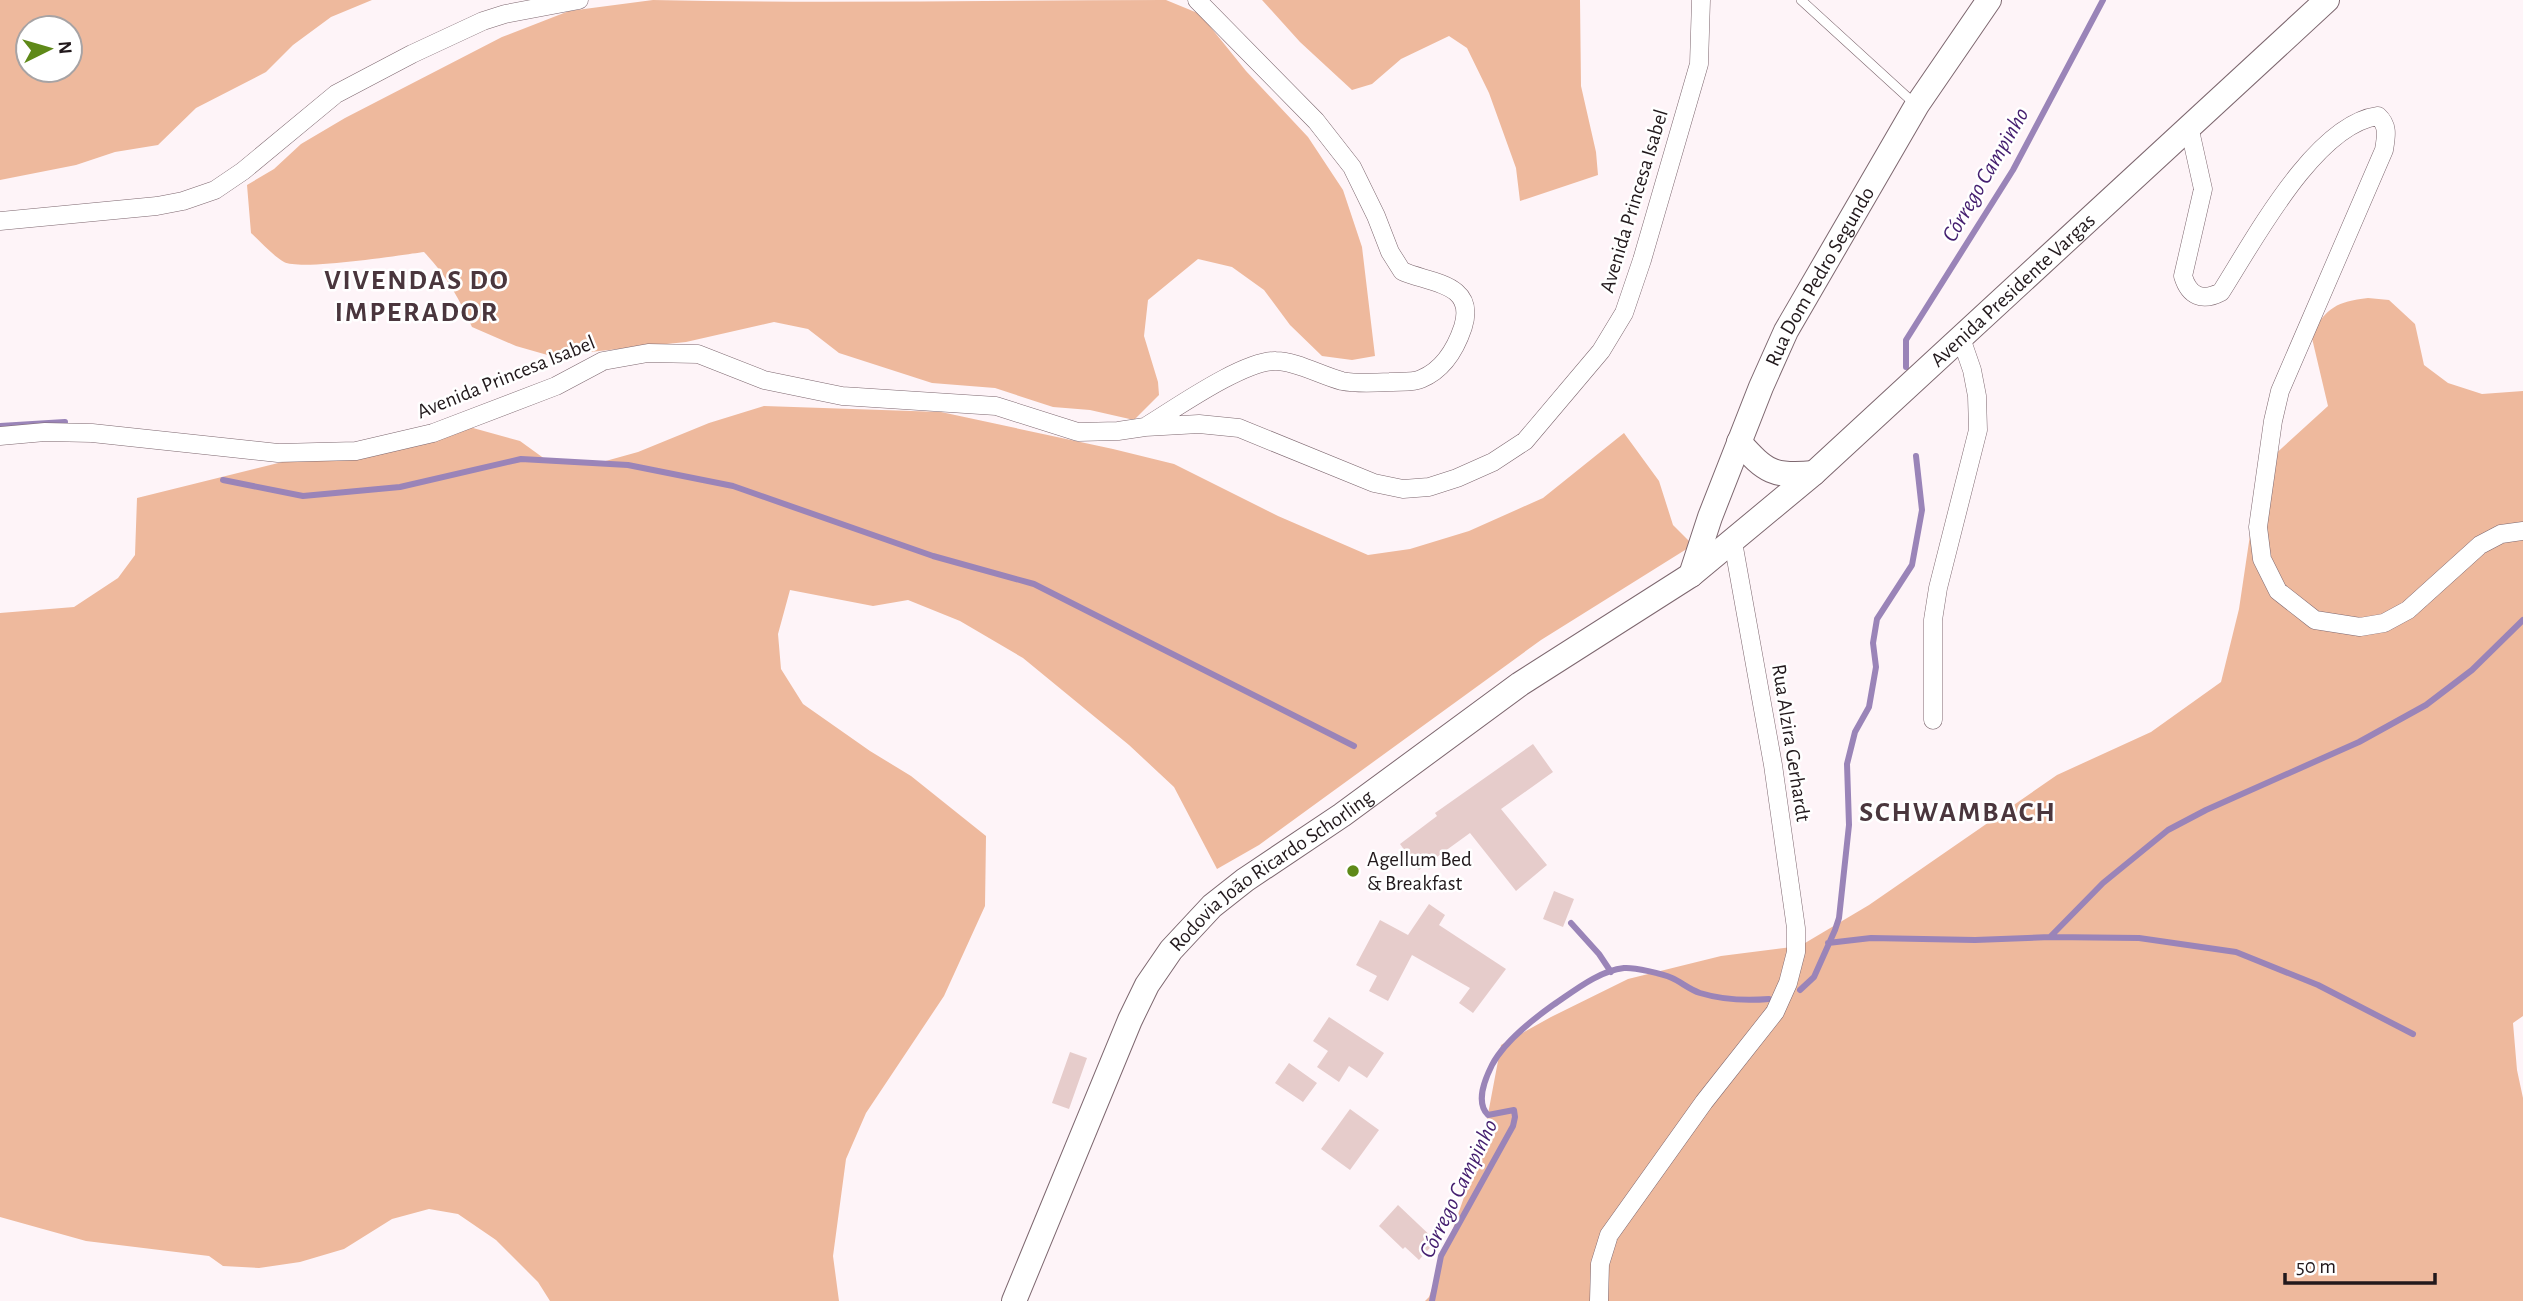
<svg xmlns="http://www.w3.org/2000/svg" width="2523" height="1301" viewBox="0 0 2523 1301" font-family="'Alegreya Sans',sans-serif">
<rect width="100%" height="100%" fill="#fef4f8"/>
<path fill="#eeb99d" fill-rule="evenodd" d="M 0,0 L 372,0 L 331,17 L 293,45 L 266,72 L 196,108 L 158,145 L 115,152 L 76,165 L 0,180 ZM 28,28 L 70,28 L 70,70 L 28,70 Z
M 653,0 C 824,4 995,0 1166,0 L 1200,14 L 1246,71 L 1308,137 L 1343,190 L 1362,247 L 1375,356 L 1352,360 L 1322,356 L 1290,325 L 1264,290 L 1232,267 L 1198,259 L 1148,300 L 1144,336 L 1158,382 L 1159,395 L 1134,420 L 1090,410 L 1053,407 L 995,388 L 932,383 L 839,353 L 808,329 L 774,322 L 686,342 L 551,356 L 516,346 L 472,327 C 459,298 446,275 424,252 C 401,255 301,271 284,262 C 272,255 261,242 251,233 L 247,185 L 274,169 L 301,144 L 345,118 L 502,37 L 569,11 Z
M 1262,0 L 1580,0 L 1581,86 L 1596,152 L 1598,175 L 1520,201 L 1516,168 L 1489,93 L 1467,48 L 1449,36 L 1401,59 L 1372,84 L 1352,90 L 1300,42 Z
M 2368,298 L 2389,300 L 2415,324 L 2424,365 L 2448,383 L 2482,394 L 2523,391 L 2523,1016 L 2513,1023 L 2517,1070 L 2523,1098 L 2523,1301 L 1425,1301 L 1429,1297 L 1482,1146 L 1501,1045 L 1551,1017 L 1628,979 L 1721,956 L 1800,946 L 1869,905 L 2057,775 L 2151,732 L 2221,682 L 2239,609 L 2260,468 L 2328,406 L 2311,334 C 2328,307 2336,302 2368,298 Z
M 764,406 L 941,412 L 1113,449 L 1174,464 L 1278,516 L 1368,555 L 1410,549 L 1469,531 L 1543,498 L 1624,433 L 1659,481 L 1673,525 L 1693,545 L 1541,640 L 1259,845 L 1217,869 L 1174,787 L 1129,745 L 1023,658 L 960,621 L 908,600 L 873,606 L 790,590 L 778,634 L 781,669 L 803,704 L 870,751 L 911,776 L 986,836 L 985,906 L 944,996 L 866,1113 L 846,1159 L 833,1256 L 839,1301 L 550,1301 L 538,1282 L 496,1240 L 458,1214 L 429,1209 L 392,1219 L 344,1249 L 300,1262 L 259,1268 L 223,1266 L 209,1256 L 86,1241 L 0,1217 L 0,613 L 74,607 L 118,578 L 135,555 L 137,498 L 416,429 L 473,428 L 520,441 L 549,462 L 602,462 L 638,452 L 709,423 Z"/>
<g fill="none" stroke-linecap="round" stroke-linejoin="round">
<path stroke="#9a84b8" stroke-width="6" d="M 1906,367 L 1906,340 L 2013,170 L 2103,0
M 0,426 L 65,422
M 223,480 L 303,496 L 400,487 L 521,459 L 628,465 L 733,486 L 933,556 L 1034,584 L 1354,746
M 1571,923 L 1599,954 L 1611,972
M 2050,937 L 2103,883 L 2168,830 L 2206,810 L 2359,742 L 2426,705 L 2472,670 L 2523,620
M 1828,943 L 1871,938 L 1975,940 L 2050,937 L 2139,938 L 2236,952 L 2318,985 L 2413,1034
M 1800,990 L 1814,977 L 1835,930 L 1839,918 L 1849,825 L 1847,764 L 1855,732 L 1869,707 L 1876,667 L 1873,643 L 1877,619 L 1912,565 L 1922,510 L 1916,456
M 1432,1301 L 1441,1256 L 1513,1126 L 1515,1117 L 1514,1110 L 1488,1115 C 1475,1102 1485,1079 1492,1065 C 1504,1042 1532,1020 1553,1005 C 1574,991 1598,971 1624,968 C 1634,967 1663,974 1672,978 C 1681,982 1690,990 1700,993 C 1723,1000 1745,1001 1769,999"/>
</g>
<path fill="#e6cccb" d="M 1533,744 L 1553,772 L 1501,809 L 1547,865 L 1516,891 L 1470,833 L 1419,870 L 1400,844 L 1437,816 L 1435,813 Z
M 1554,891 L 1574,899 L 1563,927 L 1543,919 Z
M 1429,904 L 1445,915 L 1439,925 L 1506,969 L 1473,1013 L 1459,1003 L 1470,988 L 1412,955 L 1388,1001 L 1369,991 L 1377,976 L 1356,965 L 1380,920 L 1408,935 Z
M 1329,1017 L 1384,1053 L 1367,1078 L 1349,1066 L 1339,1082 L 1317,1067 L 1328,1051 L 1313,1041 Z
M 1070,1052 L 1087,1058 L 1069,1109 L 1052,1103 Z
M 1289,1063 L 1317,1083 L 1303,1102 L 1275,1083 Z
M 1350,1109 L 1379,1130 L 1350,1170 L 1321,1149 Z
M 1398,1205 L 1436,1241 L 1419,1260 L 1405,1247 L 1403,1249 L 1379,1226 Z"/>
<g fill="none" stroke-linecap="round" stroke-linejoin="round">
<defs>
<path id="lane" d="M 1801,0 L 1916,105"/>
<path id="street" d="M 2189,126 L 2203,189 L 2183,276 C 2189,296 2202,302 2221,292 C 2253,242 2315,124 2378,116 C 2389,126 2386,137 2384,150 L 2280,391 L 2273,421 L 2258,527 L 2262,559 L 2278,591 L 2315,620 L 2360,627 L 2384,623 L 2408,610 L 2480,545 L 2501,534 L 2523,531
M 0,221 L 157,206 L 183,201 L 215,190 L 243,171 L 336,94 L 412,54 L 483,21 L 505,14 L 579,0
M 1148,425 C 1176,408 1244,360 1276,361 C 1296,361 1322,376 1342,381 C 1357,384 1374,383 1390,382 C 1399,381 1413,383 1421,379 C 1443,370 1456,348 1463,327 C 1477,282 1428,283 1402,271 L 1390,252 L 1376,216 L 1352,167 L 1316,121 L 1197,0
M 0,436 L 45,432 L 92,433 L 278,453 L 356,451 L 433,433 L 556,386 L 603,361 L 648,353 L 698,354 L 764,380 L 842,396 L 996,406 L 1078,432 L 1118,431 L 1145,427 L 1199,424 L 1239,428 L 1374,483 L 1403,489 L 1429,487 L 1457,478 L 1493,462 L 1525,441 L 1601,351 L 1624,313 L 1642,260 L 1699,64 L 1701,0
M 1933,720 L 1933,620 L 1938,588 L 1978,430 L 1977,396 L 1972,370 L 1961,338
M 1599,1301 L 1600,1264 L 1609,1235 L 1704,1102 L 1775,1012 L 1788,983 L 1796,952 L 1796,928 L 1773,765 L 1733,542"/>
<g id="secondary">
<path d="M 1739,442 C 1766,472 1773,477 1814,473"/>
<path id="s1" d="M 1691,575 L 1710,517 L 1761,387 L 1786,331 L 1917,105 L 1989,0"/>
<path id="s2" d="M 1014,1301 L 1130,1020 L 1147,985 L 1171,950 L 1212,906 L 1245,880 L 1342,815 L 1520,684 L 1691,575 L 1814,473 L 2327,0"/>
</g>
</defs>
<use href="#lane" stroke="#7d676f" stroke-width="10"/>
<use href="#street" stroke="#7d676f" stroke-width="19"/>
<use href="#secondary" stroke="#7d676f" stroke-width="26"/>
<use href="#lane" stroke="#fff" stroke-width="9"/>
<use href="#street" stroke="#fff" stroke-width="18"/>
<use href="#secondary" stroke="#fff" stroke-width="24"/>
</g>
<circle fill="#5e8918" stroke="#fff" stroke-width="2.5" cx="1353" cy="871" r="7"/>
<g text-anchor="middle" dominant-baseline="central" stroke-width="5" stroke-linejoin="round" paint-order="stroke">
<g font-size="21" fill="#22191c" stroke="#fff">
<text transform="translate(1634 201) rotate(-73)">Avenida Princesa Isabel</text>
<text stroke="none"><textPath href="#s1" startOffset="326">Rua Dom Pedro Segundo</textPath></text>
<text stroke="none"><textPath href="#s2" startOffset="1458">Avenida Presidente Vargas</textPath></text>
<text transform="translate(506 377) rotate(-22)">Avenida Princesa Isabel</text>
<text transform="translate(1791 743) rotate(81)">Rua Alzira Gerhardt</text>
<text stroke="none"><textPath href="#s2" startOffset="514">Rodovia João Ricardo Schorling</textPath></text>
</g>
<g font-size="21" fill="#22191c" stroke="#fff" text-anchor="start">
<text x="1367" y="859">Agellum Bed<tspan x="1367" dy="24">&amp; Breakfast</tspan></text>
</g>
<g font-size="23" font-style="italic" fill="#441e6f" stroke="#fff">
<text transform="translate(1986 175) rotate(-60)">Córrego Campinho</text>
<text transform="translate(1459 1189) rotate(-64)">Córrego Campinho</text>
</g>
<g font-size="28" font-weight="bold" letter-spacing="2" fill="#4a363d" stroke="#fff">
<text x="417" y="281">VIVENDAS DO<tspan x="417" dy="32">IMPERADOR</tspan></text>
<text x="1958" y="813">SCHWAMBACH</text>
</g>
</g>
<g transform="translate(49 49) rotate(85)"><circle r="33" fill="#ffffff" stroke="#a7a3a4" stroke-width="2"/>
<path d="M0-5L12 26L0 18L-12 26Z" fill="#5e8918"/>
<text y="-10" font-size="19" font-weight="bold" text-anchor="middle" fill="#22191c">N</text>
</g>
<path d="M2285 1273v10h150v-10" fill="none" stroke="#22191c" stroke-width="3.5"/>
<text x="2296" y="1273" font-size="21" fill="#22191c" stroke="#ffffff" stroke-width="5" paint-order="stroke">50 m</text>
</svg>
